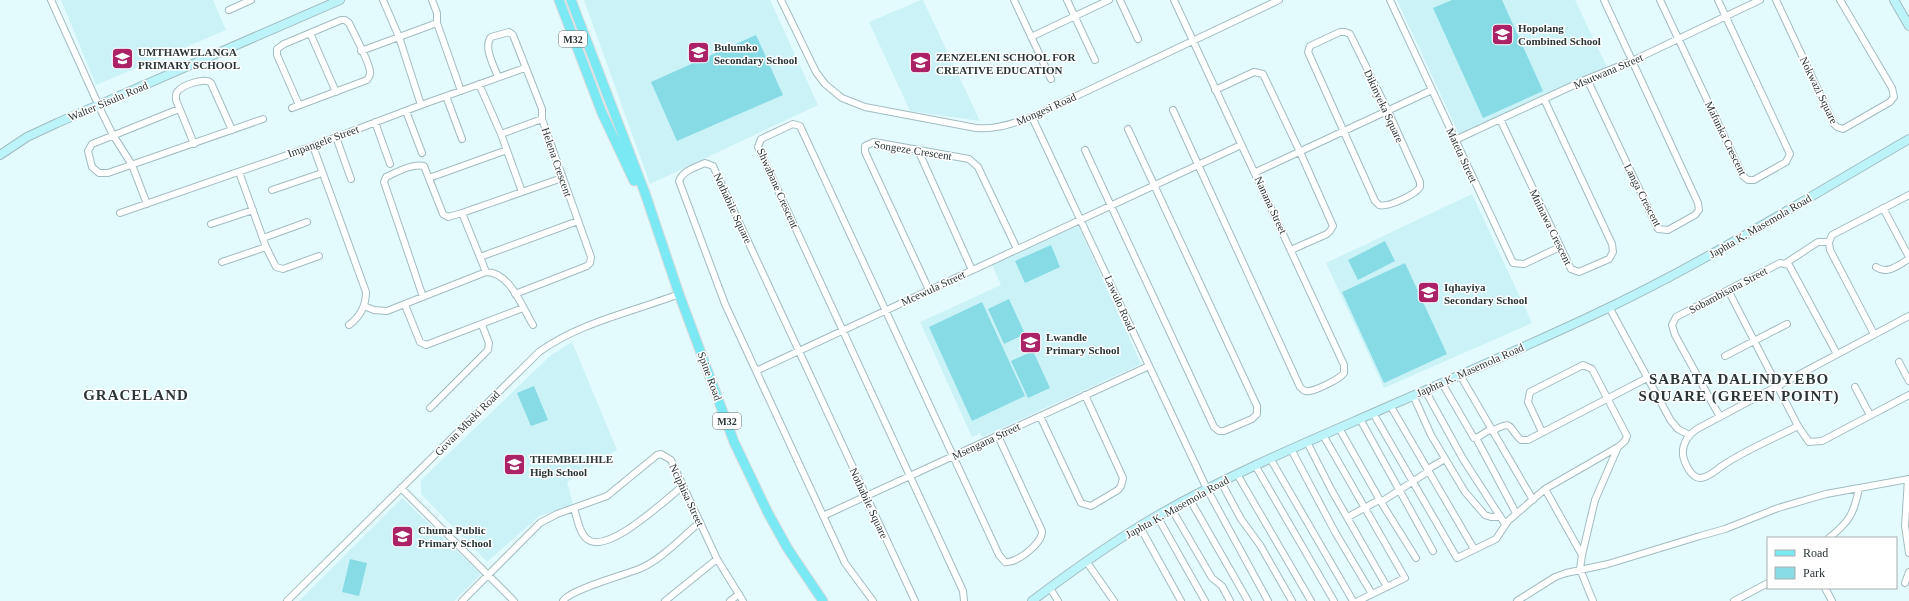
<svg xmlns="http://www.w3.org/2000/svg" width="1909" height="601" viewBox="0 0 1909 601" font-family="Georgia,serif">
<rect width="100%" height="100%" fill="#e4fbfe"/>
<path fill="#cbf2f7" d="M 61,0 L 213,0 L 226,30 L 96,85 Z
M 584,0 L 770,0 L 818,105 L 650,184 Z
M 921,0 L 923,0 L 980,121 L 910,111 L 869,22 Z
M 1397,0 L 1575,0 L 1607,67 L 1459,134 Z
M 1472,194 L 1532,323 L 1384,388 L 1326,263 Z
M 1078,225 L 1141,364 L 982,437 L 980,433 L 972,437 L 920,322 L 1001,285 L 992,265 Z
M 572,342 L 617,450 L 567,482 L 573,505 L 539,516 L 487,562 L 421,494 L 421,480 L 551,355 Z
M 402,498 L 481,574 L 454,601 L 299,601 Z"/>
<path fill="#86dbe5" d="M 1452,0 L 1502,0 L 1543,91 L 1483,118 L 1433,8 Z
M 756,35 L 783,95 L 677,141 L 651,82 Z
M 1385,241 L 1395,261 L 1358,280 L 1348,260 Z
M 1051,245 L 1060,267 L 1025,283 L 1015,261 Z
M 1405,263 L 1447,354 L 1384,383 L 1342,292 Z
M 1009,299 L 1025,334 L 1004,344 L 988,309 Z
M 982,302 L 1025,396 L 972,421 L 929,327 Z
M 1033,351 L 1050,388 L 1028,398 L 1011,361 Z
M 534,386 L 548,420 L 531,426 L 517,393 Z
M 350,559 L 367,563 L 359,596 L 342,592 Z"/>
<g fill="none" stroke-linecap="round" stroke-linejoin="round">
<defs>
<path id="street" d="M 51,0 L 103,115 L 113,135 L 132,165 L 147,204
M 383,0 L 399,37 L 421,105
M 432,0 L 437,13 L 437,23 L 461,91
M 781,0 L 816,72 L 825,84 L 842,98 L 865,107 L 976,128 C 996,130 1013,123 1032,117 L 1279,0
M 1014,0 L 1051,79
M 1067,0 L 1095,60
M 1120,0 L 1138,39
M 1390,0 L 1513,263 L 1524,264 L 1560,247
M 1660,0 L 1743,176 L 1748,180 L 1754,180 L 1786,162 L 1790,154 L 1718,0
M 1776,0 L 1834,124 L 1837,127 L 1843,129 L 1890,102 L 1894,97 L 1892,88 L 1840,0
M 229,10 L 251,0
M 1340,32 L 1345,32 L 1350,34 L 1388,111 L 1420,182 L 1420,187 C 1415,195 1387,208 1379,205 L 1375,201 L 1308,52 L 1310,46 Z
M 310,33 L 336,92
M 1031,37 L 1109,0
M 361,51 L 437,23
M 498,77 C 494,66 483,47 491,37 L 509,32 L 513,35 L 542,109 L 542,119
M 1587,79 L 1658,229 L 1668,230 L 1695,215 L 1699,210 L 1698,203 L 1604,0
M 479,84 L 501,134
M 1215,90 L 1254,72 L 1263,74 L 1300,152 L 1333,226 L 1330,231 L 1327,234 L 1291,250
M 446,96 L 462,139
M 292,108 L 367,80 C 369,77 371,75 370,71 C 368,59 355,36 349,23 L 345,20 L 341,20 L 284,44 L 277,49 L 277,55 L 299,105
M 179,109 L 92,144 L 88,151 L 92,167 L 99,173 L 108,173 L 263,119
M 1173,110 L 1300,387 C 1303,390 1305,392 1309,391 C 1317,390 1340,379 1344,373 L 1344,365 L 1174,0
M 406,111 L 422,153
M 1032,117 L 1207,489 L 1268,601
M 1500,119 L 1571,269 L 1579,272 L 1609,259 L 1613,252 L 1612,244 L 1544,99
M 375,122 L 390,164
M 336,137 L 351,179
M 1455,140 L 1587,79 L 1632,61 L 1760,0
M 194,144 L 176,100 C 176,96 175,94 178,91 C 183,85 205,77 211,83 L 232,130
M 313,146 L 366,292 C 366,306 361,316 349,325
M 918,150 L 972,270
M 1085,150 L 1214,427 L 1219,431 L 1224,431 L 1252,419 L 1257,414 L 1257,406 L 1128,129
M 239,172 L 266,247 L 276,267 L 283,269 L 319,256
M 1256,172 L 1432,90
M 429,178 L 507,150
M 272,190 L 322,173
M 1883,208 L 1909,257
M 120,213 L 313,146 L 421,105 L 525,68
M 462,213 L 562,178
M 211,224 L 253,210
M 263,238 L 307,222
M 480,257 L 578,221
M 222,262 L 266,247
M 1786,263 L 1818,242 L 1829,242
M 1876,267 C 1888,275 1898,265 1909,259
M 929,290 L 865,152 L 865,146 L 874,142 L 969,159 L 978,167 L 1017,249
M 1728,290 L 1798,426 L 1809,442 L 1822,441 L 1909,395
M 515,294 L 587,266 L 590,263 L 591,257 L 542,119 L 501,134 L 522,192
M 423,297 L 384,182 L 386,177 C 397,172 413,163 424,166 L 443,214 L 448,217 L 462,213 L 486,272
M 405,305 L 420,342 L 426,345 L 523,308
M 364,306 L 374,310 L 387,311 L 486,272 C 510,272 522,307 533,325
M 1609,307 L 1671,421 L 1678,429 L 1689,435
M 1874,334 L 1830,250 L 1829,242 L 1832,235 L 1909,195
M 1725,356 L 1787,324
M 1899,362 L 1909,381
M 756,371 L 1241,145
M 1460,375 L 1533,500
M 1442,383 L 1474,438 L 1478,437 L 1491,429
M 1855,387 L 1870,415
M 1425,390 L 1463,459 L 1505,524
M 1413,395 L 1431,435 L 1465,492 L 1485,515 L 1491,517 L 1500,517
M 1390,405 L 1474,549
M 430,408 L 488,350 L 489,343 L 482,325
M 1373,413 L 1457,558 L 1496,539 L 1508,521 L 1545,489 L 1618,447 L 1625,441 L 1627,436 L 1592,369 L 1583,365 L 1530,392 L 1528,402 L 1542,432
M 1040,416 L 1081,503 L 1091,506 L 1118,490 L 1121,486 L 1123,478 L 1085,395
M 1720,417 L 1675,335 L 1672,325 L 1676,317 L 1780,263 L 1789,265 L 1837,354
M 1360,419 L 1433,551
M 1798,426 C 1773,439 1745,450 1722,466 C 1716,470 1708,478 1700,478 C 1691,478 1684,462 1683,455 C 1682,443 1688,435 1697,429 L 1909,316
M 1339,428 L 1381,502 L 1416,558
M 1492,431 C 1515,419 1507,428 1521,440 L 1528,440 L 1647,378
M 1323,435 L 1405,578 L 1358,601
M 1476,438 L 1516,513
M 1307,442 L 1332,491 L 1387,587
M 1291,449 L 1335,532 L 1372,594
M 1270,458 L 1353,601
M 1255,465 L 1334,601
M 1428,469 L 1445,459
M 1237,474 L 1311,601
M 1908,479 L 1905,526 L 1909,553
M 1221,482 L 1241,519 L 1260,545 L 1292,601
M 401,488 L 514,601
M 1545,489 L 1582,555
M 1189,498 L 1248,601
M 1381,502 L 1429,471
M 574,508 C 577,517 579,533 587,539 C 607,556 666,499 683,486
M 1171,508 L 1212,578 L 1222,586 L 1230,601
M 823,516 L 1149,366
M 1157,516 L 1205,601
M 1348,517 L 1379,500
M 1140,527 L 1181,601
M 1829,538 C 1849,522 1854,514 1859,488
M 1086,561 L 1114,601
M 1905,583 L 1909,572
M 1050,588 L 1058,601
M 1825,588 L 1832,601
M 287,601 L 539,352 C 580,322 633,312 679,294
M 462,601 L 540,523 L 557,514 L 607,496 L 657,455 L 661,454 L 671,460 L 717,559 L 743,601
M 563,601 C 569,590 624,575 639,569 C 661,560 681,538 700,522
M 665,601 L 717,559
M 730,601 L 739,594
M 873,601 L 845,563 L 725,304 L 679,181 C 682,171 696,167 705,163 L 713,166 L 915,601
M 964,601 L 963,591 L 758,147 L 761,139 L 793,124 L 800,126 L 999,555 L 1005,562 C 1016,564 1043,543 1042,531 L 998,436
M 1517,601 L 1555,577 L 1566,573 L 1608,564 L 1700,536 L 1725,529 L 1778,508 L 1826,494 L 1909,479
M 1593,601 L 1580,569 L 1582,555 L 1595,500 L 1618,447
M 1734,601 L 1768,583"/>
<path id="secondary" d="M 1894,0 L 1909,26
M 0,155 L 27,137 L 57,123 L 340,0
M 1032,601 C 1073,570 1115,540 1160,514 C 1222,479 1288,450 1353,422 C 1433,387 1512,353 1591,316 C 1701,265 1804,200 1909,139"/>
<path id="primary" d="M 559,0 L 602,113 L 634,181
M 571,0 L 645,193 L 679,294 L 734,442 L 768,513 L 788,549 L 823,601"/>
</defs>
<use href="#street" stroke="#a1bcc0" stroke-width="8"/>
<use href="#secondary" stroke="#a1bcc0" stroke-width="10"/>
<use href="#primary" stroke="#d9dbdb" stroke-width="11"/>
<use href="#street" stroke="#fff" stroke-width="6"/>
<use href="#secondary" stroke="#bdf4fa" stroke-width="8"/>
<use href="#primary" stroke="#7be9f4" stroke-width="9"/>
</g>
<defs>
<symbol id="school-square" viewBox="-11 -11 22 22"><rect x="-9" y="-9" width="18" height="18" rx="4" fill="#ab2266" stroke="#fff"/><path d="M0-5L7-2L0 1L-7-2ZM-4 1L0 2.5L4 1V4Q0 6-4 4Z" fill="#fff"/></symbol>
</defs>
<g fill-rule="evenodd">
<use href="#school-square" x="1490" y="22" width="25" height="25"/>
<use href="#school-square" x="686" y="40" width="25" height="25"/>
<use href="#school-square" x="110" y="46" width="25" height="25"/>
<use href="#school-square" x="908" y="50" width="25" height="25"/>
<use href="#school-square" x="1416" y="280" width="25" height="25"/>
<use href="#school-square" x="1018" y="330" width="25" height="25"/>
<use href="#school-square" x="502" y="452" width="25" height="25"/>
<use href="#school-square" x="390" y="524" width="25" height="25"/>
</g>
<g text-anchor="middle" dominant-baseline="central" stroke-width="3" stroke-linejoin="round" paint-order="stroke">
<g fill="#fff" stroke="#6a7273" stroke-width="1">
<rect x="559" y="31" width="28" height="16" rx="3"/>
<rect x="713" y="413" width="28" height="16" rx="3"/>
</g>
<g font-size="10" font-weight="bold" fill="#2a3537">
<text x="573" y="39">M32</text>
<text x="727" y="421">M32</text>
</g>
<g font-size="11" font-weight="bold" fill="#2a3537" stroke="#fff" text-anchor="start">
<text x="1518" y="28">Hopolang<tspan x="1518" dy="13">Combined School</tspan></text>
<text x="714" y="47">Bulumko<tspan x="714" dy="13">Secondary School</tspan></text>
<text x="138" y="52">UMTHAWELANGA<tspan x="138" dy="13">PRIMARY SCHOOL</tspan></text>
<text x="936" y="57">ZENZELENI SCHOOL FOR<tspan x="936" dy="13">CREATIVE EDUCATION</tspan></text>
<text x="1444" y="287">Iqhayiya<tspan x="1444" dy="13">Secondary School</tspan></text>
<text x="1046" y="337">Lwandle<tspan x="1046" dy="13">Primary School</tspan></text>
<text x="530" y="459">THEMBELIHLE<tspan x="530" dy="13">High School</tspan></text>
<text x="418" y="530">Chuma Public<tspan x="418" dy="13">Primary School</tspan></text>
</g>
<g font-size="11" fill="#2a3537" stroke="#fff">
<text transform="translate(1608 71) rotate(-23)">Msutwana Street</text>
<text transform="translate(1819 90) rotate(64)">Nokwazi Square</text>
<text transform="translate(108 101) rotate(-23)">Walter Sisulu Road</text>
<text transform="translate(1384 106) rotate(65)">Dikinyeka Square</text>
<text transform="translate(1046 109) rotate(-24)">Mongesi Road</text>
<text transform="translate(1726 138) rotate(64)">Mafunka Crescent</text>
<text transform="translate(323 141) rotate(-20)">Impangele Street</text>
<text transform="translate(913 150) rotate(9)">Songeze Crescent</text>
<text transform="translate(1462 155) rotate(65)">Mateta Street</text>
<text transform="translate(557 162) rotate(71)">Helena Crescent</text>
<text transform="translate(778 188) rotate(66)">Shwabane Crescent</text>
<text transform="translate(1643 195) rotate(63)">Langa Crescent</text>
<text transform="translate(1271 205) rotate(65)">Nanana Street</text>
<text transform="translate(733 208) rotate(65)">Nothabile Square</text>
<text transform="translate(1760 226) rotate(-30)">Japhta K. Masemola Road</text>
<text transform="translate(1551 227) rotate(64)">Mninawa Crescent</text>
<text transform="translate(933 288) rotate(-25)">Mcewula Street</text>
<text transform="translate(1728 290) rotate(-28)">Sobambisana Street</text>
<text transform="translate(1120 303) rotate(66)">Lawulo Road</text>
<text transform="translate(1470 370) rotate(-24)">Japhta K. Masemola Road</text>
<text transform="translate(710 376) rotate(70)">Spine Road</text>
<text transform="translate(467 423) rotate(-45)">Govan Mbeki Road</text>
<text transform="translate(986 441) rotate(-25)">Msengana Street</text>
<text transform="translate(687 495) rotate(65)">Nciphisa Street</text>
<text transform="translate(869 503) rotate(65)">Nothabile Square</text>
<text transform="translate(1177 507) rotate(-29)">Japhta K. Masemola Road</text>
</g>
<g font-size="15" font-weight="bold" letter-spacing="1" fill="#2a3537" stroke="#fff">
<text x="1739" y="379">SABATA DALINDYEBO<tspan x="1739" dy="17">SQUARE (GREEN POINT)</tspan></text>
<text x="136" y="395">GRACELAND</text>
</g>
</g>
<rect x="1767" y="537" width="130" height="52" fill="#ffffff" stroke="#aaaeaf"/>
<rect x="1775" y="550" width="20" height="6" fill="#7be9f4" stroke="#aaaeaf"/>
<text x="1803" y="557" font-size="12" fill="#2a3537">Road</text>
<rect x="1775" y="567" width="20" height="12" fill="#86dbe5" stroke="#aaaeaf"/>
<text x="1803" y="577" font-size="12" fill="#2a3537">Park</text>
</svg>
